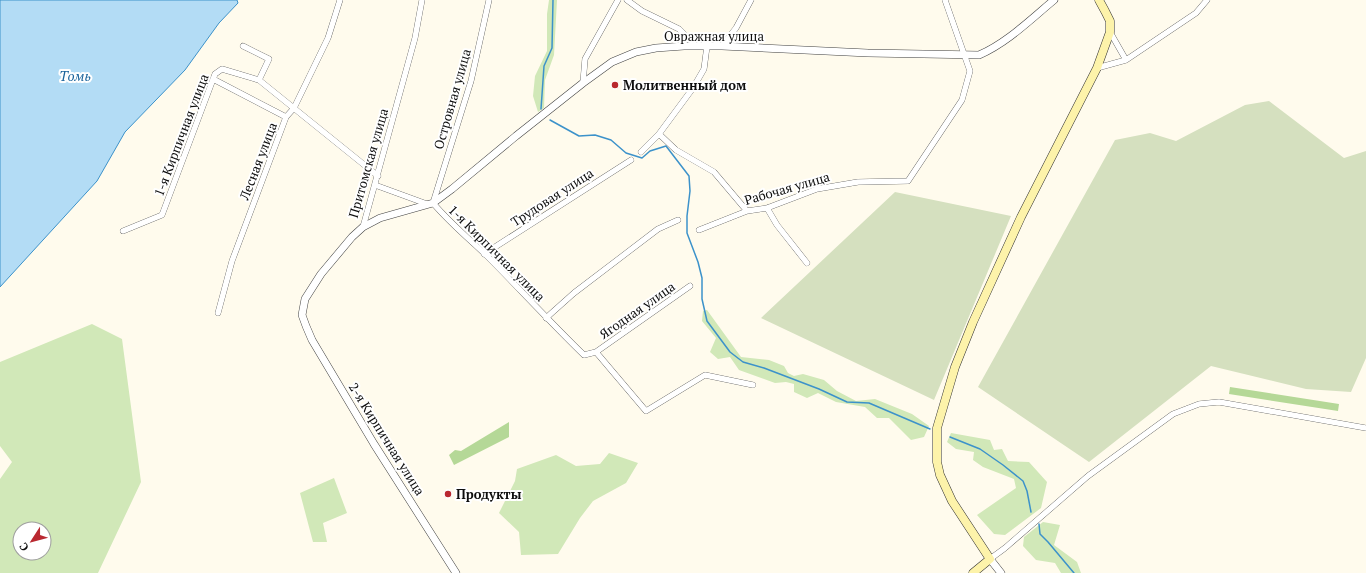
<svg xmlns="http://www.w3.org/2000/svg" width="1366" height="573" viewBox="0 0 1366 573" font-family="'PT Serif',serif">
<rect width="100%" height="100%" fill="#fffbed"/>
<path fill="#d1e8b8" fill-rule="evenodd" d="M 549,0 L 557,0 L 554,55 L 545,80 L 544,108 L 538,112 L 533,96 L 535,76 L 547,51 L 547,14 Z
M 707,310 L 741,357 L 769,360 L 784,366 L 788,373 L 794,376 L 803,374 L 824,380 L 837,391 L 856,401 L 875,399 L 912,414 L 929,426 L 924,437 L 911,440 L 889,418 L 877,418 L 865,407 L 836,402 L 818,393 L 807,398 L 794,392 L 794,384 L 786,382 L 775,383 L 739,370 L 730,357 L 718,359 L 710,352 L 716,338 L 702,321 L 703,311 Z
M 92,324 L 122,339 L 141,482 L 98,573 L 0,573 L 0,479 L 12,462 L 0,446 L 0,362 ZM 20,529 L 44,529 L 44,553 L 20,553 Z
M 951,433 L 990,440 L 994,450 L 1002,449 L 1008,461 L 1029,462 L 1047,482 L 1041,508 L 1005,535 L 994,534 L 977,515 L 1016,488 L 1014,479 L 983,467 L 973,460 L 974,452 L 956,449 L 947,442 Z
M 609,453 L 638,463 L 626,483 L 593,501 L 580,518 L 558,554 L 521,555 L 519,532 L 499,513 L 515,481 L 517,469 L 556,455 L 576,466 L 600,464 Z
M 334,478 L 347,513 L 323,523 L 327,542 L 313,542 L 300,493 Z
M 1043,522 L 1060,525 L 1054,545 L 1077,562 L 1081,573 L 1061,573 L 1055,563 L 1036,560 L 1023,546 L 1024,537 Z"/>
<path fill="#b5d897" d="M 1230,387 L 1339,404 L 1338,411 L 1229,394 Z
M 509,422 L 509,437 L 454,465 L 449,455 L 455,450 L 461,451 Z"/>
<path fill="#d5e0bf" d="M 1269,101 L 1344,158 L 1366,151 L 1366,358 L 1351,392 L 1306,389 L 1211,366 L 1089,462 L 978,387 L 1115,140 L 1150,133 L 1176,141 L 1245,105 Z
M 895,192 L 1011,216 L 934,400 L 761,318 Z"/>
<path fill="#b3dcf5" stroke="#3c92ca" d="M 0,0 L 237,0 L 238,3 L 219,23 L 185,70 L 125,132 L 97,181 L 0,287 Z"/>
<g fill="none" stroke-linecap="round" stroke-linejoin="round">
<path stroke="#3c92ca" stroke-width="1.5" d="M 541,109 L 544,66 L 552,48 L 553,0
M 550,120 L 579,136 L 595,135 L 611,140 L 626,153 L 642,158 L 650,151 L 666,146 L 689,176 L 690,191 L 687,216 L 687,233 L 698,262 L 702,278 L 702,299 L 707,321 L 730,352 L 743,362 L 764,368 L 819,389 L 847,402 L 869,403 L 930,429
M 950,437 L 980,449 L 1003,465 L 1023,481 L 1027,491 L 1031,512
M 1039,524 L 1040,534 L 1048,542 L 1074,573"/>
<defs>
<path id="minor" d="M 489,0 L 471,81 L 433,203 C 449,222 467,237 485,254 C 518,287 550,322 584,355 L 596,352 L 690,286
M 627,0 L 642,11 L 679,29 L 684,34 L 684,46
M 1110,32 L 1126,60
M 243,46 L 269,59 L 259,80
M 722,46 L 736,28 L 751,0
M 1097,68 L 1126,60 L 1196,13 L 1207,0
M 213,79 L 286,117
M 583,83 L 585,59 L 618,0
M 659,134 L 676,150 L 714,172 L 747,211
M 641,152 L 659,134 L 693,88 L 704,69 L 707,46
M 375,185 L 427,204
M 767,208 L 777,225 L 807,263
M 363,227 L 415,38 L 422,0
M 699,230 L 747,211 L 767,208 L 817,189 L 858,182 L 908,181 L 962,100 L 970,71 L 945,0
M 123,231 L 162,215 L 215,74 L 222,69 L 259,80 L 378,176
M 484,254 L 631,160
M 218,313 L 232,261 L 286,117 L 294,108 L 328,38 L 340,0
M 546,318 L 574,293 L 658,229 L 678,220
M 596,352 L 646,411 L 705,375 L 753,385
M 990,559 L 1005,548 L 1088,476 L 1173,414 L 1199,404 L 1219,402 L 1366,428"/>
<path id="tertiary" d="M 990,559 L 1001,573
M 456,573 L 374,444 L 312,340 L 306,326 L 302,315 L 305,299 L 321,274 L 352,237 L 363,227 L 380,218 L 433,203 L 452,189 L 516,136 L 583,83 L 612,62 L 636,52 L 656,48 L 684,46 L 722,46 L 868,53 L 979,55 C 1007,43 1031,19 1054,0"/>
<path id="secondary" d="M 973,573 L 990,559 L 952,501 L 940,475 L 937,462 L 937,428 L 955,367 L 973,322 L 1021,217 L 1097,68 L 1110,32 L 1110,21 L 1105,11 L 1099,0"/>
</defs>
<use href="#minor" stroke="#404040" stroke-width="6"/>
<use href="#tertiary" stroke="#404040" stroke-width="8"/>
<use href="#secondary" stroke="#2f2f2f" stroke-width="9"/>
<use href="#minor" stroke="#fff" stroke-width="5.5"/>
<use href="#tertiary" stroke="#fff" stroke-width="7"/>
<use href="#secondary" stroke="#fdf3aa" stroke-width="8"/>
</g>
<g fill="#b92830" stroke="#fff" stroke-width="1.5">
<circle cx="615" cy="85" r="4"/>
<circle cx="448" cy="494" r="4"/>
</g>
<g text-anchor="middle" dominant-baseline="central" stroke-width="4" stroke-linejoin="round" paint-order="stroke">
<g font-size="13" fill="#0d0d0d" stroke="#fff">
<text x="714" y="36">Овражная улица</text>
<text transform="translate(452 99) rotate(-74)">Островная улица</text>
<text transform="translate(181 135) rotate(-69)">1-я Кирпичная улица</text>
<text transform="translate(258 161) rotate(-69)">Лесная улица</text>
<text transform="translate(368 163) rotate(-74)">Притомская улица</text>
<text transform="translate(787 188) rotate(-16)">Рабочая улица</text>
<text transform="translate(552 197) rotate(-33)">Трудовая улица</text>
<text transform="translate(497 253) rotate(45)">1-я Кирпичная улица</text>
<text transform="translate(637 310) rotate(-35)">Ягодная улица</text>
<text transform="translate(387 439) rotate(58)">2-я Кирпичная улица</text>
</g>
<g font-size="13" font-weight="bold" fill="#0d0d0d" stroke="#fff" text-anchor="start">
<text x="623" y="85">Молитвенный дом</text>
<text x="456" y="494">Продукты</text>
</g>
<g font-size="14" font-style="italic" fill="#19639b" stroke="#fff">
<text x="75" y="75">Томь</text>
</g>
</g>
<g transform="translate(32 541) rotate(234)"><circle r="19" fill="#ffffff" stroke="#9e9e9e"/>
<path d="M0-3L7 15L0 10L-7 15Z" fill="#b92830"/>
<text y="-6" font-size="11" font-weight="bold" text-anchor="middle" fill="#0d0d0d">С</text>
</g>
</svg>
